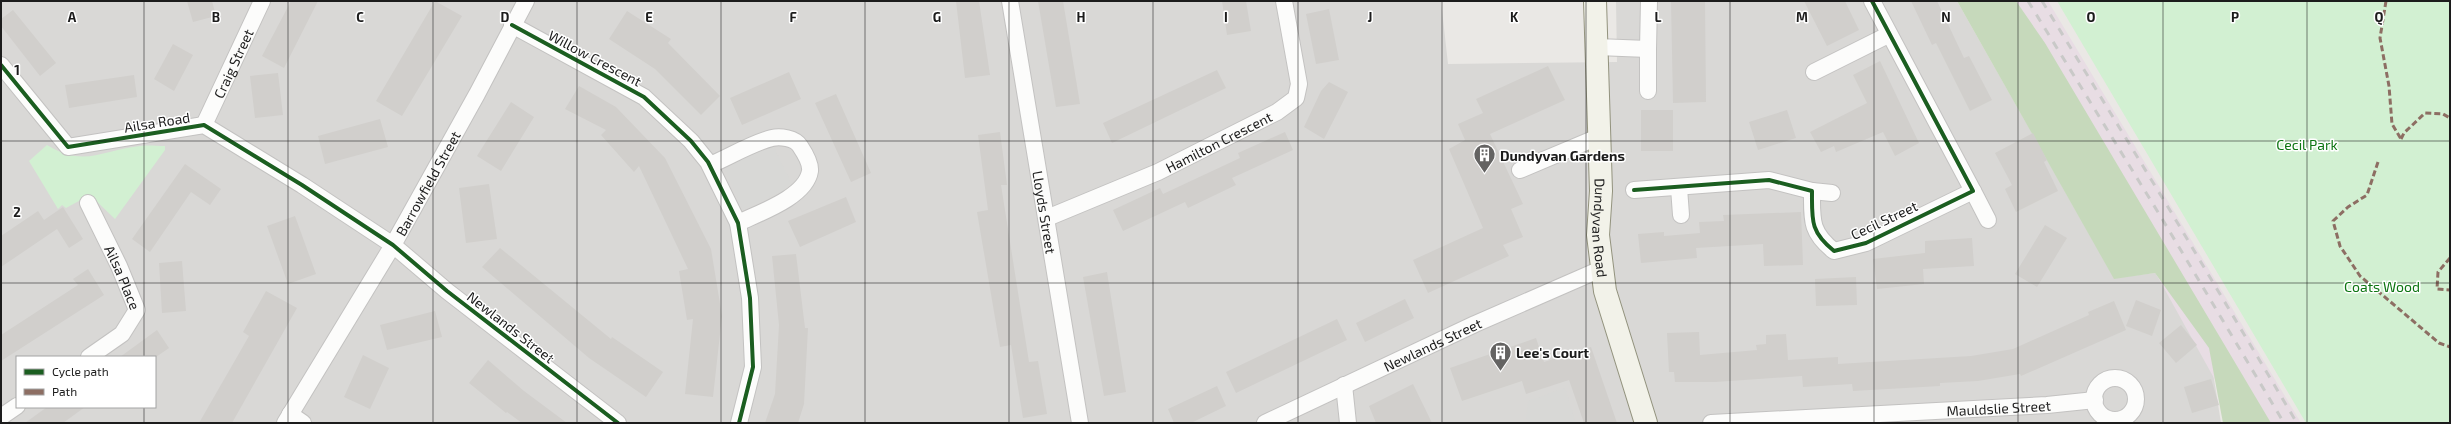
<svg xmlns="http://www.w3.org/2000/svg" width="2451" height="424" viewBox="0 0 2451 424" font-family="'Exo 2',sans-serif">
<rect width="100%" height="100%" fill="#eae8e5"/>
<path fill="#d9d8d6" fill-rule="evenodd" d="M 1,1 L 1441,1 L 1448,64 L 1617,62 L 1616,1 L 1957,1 L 2114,278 L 2155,273 L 2209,348 L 2221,423 L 1,423 ZM 17,357 L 155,357 L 155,407 L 17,407 Z"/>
<path fill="#e8dde4" d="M 1998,1 L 2048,1 L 2301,423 L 2239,423 L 2155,272 Z"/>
<path fill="#d8d8d6" d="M 762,147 L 774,147 L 791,183 L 784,190 L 743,210 L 724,167 Z
M 1565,388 L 1576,423 L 1530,423 L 1526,418 L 1528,401 Z"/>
<path fill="#c6d9bb" d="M 1957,1 L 2016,1 L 2045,43 L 2271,423 L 2223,423 L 2209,348 L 2155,273 L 2114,279 Z"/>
<path fill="#d2f0d2" d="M 2057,1 L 2450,1 L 2450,423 L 2306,423 Z
M 47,145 C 85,168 101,150 140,146 C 148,145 157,146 165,146 L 165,150 L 115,219 L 90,195 L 66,208 L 62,205 L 58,209 L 29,161 Z"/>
<path fill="#d1cfcc" d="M 187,1 L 212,1 L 216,16 L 193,22 Z
M 291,1 L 318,1 L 284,68 L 262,56 Z
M 435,1 L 462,16 L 402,116 L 376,101 Z
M 956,1 L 979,1 L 990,75 L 965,78 Z
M 1038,1 L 1063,1 L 1080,104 L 1056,107 Z
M 1222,1 L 1246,1 L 1251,31 L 1227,35 Z
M 1671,1 L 1705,1 L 1706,102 L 1673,103 Z
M 1804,1 L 1845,1 L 1859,30 L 1827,46 Z
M 1911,1 L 1937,1 L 1964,58 L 1969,56 L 1992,100 L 1970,111 L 1936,43 L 1932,45 Z
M 1329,9 L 1339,60 L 1316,64 L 1306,14 Z
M 13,10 L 56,63 L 40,76 L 1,26 L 1,19 Z
M 627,11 L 671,39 L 668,43 L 720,96 L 701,115 L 655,69 L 609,39 Z
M 173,44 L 193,55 L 174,91 L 154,79 Z
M 1880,61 L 1919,143 L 1895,156 L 1883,132 L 1836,152 L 1834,146 L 1821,152 L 1810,132 L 1867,103 L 1853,75 Z
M 1548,66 L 1565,100 L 1490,134 L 1523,204 L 1511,209 L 1523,237 L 1503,245 L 1509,256 L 1428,293 L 1413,260 L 1483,228 L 1449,149 L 1465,140 L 1458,124 L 1483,113 L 1476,99 Z
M 1217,70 L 1226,88 L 1112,143 L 1103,123 Z
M 789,72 L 801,99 L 742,125 L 730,98 Z
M 278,73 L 283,115 L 255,118 L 250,76 Z
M 134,75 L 137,97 L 69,108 L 65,85 Z
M 1329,82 L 1348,92 L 1324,139 L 1304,127 L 1321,91 Z
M 579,86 L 616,107 L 665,158 L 711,249 L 722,316 L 713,397 L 685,394 L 693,319 L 687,320 L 679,271 L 688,269 L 639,166 L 634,172 L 601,135 L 606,130 L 565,109 Z
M 836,94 L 871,173 L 851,182 L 815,103 Z
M 511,102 L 534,117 L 501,171 L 477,156 Z
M 1641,110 L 1673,110 L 1673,151 L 1641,151 Z
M 1787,110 L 1796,138 L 1758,150 L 1749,122 Z
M 380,119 L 388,147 L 325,164 L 318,136 Z
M 1000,132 L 1007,185 L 1001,185 L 1029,362 L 1038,361 L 1047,414 L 1023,418 L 1011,345 L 1000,347 L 977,212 L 988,210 L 978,135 Z
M 1285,132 L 1293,150 L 1232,178 L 1236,185 L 1188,208 L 1185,202 L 1123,231 L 1113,210 L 1160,188 L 1163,194 L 1240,158 L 1238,153 Z
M 2033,133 L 2047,160 L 2044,162 L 2058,191 L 2016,212 L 2005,189 L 2012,185 L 1995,153 Z
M 185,164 L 221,189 L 210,205 L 191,192 L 150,252 L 132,239 Z
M 489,184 L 497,239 L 466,243 L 459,188 Z
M 846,197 L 856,222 L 800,247 L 788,221 Z
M 63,207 L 83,239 L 69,248 L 57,229 L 1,267 L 1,236 L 38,211 L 44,220 Z
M 1801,212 L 1803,265 L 1764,266 L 1763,244 L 1696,248 L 1697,258 L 1641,263 L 1638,234 L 1664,232 L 1664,236 L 1700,233 L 1699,222 L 1724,221 L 1723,215 Z
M 295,216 L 316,274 L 288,284 L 267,226 Z
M 2045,225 L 2067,238 L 2037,287 L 2015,274 Z
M 1972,238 L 1974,266 L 1923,269 L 1924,284 L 1877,289 L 1873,259 L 1925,253 L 1925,241 Z
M 500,248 L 611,339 L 612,337 L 663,372 L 646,397 L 589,358 L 482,267 Z
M 796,254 L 805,328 L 808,328 L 804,404 L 798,423 L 765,423 L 775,394 L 779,325 L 772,256 Z
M 182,261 L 186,311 L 162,313 L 159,263 Z
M 88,269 L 104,295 L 1,361 L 1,335 L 78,285 L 73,279 Z
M 1107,272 L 1126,392 L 1104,396 L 1083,277 Z
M 1856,277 L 1857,305 L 1816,306 L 1815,279 Z
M 266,291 L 297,308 L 232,423 L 199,423 L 249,336 L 243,332 Z
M 1405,299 L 1414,318 L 1365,342 L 1356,323 Z
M 2136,300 L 2161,310 L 2152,336 L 2126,326 Z
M 2114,301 L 2126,330 L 2021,376 L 2020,374 L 1978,381 L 1940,383 L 1940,386 L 1853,391 L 1852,384 L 1803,387 L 1802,376 L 1715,382 L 1675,382 L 1674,372 L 1669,372 L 1667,333 L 1699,332 L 1700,355 L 1757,350 L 1756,345 L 1766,344 L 1766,335 L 1786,334 L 1788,360 L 1838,357 L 1838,364 L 1971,356 L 2013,349 L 2089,315 L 2088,312 Z
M 435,311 L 442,337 L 387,350 L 380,325 Z
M 1337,319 L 1347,340 L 1236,393 L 1226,372 Z
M 2181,325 L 2197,345 L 2176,363 L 2159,343 Z
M 157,330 L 169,348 L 156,357 L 120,357 Z
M 1536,338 L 1544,362 L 1591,347 L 1617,423 L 1584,423 L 1569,380 L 1526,394 L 1522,381 L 1462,401 L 1450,368 Z
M 363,355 L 389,368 L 370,409 L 344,397 Z
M 488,360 L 524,391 L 567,423 L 522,423 L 507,412 L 506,413 L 469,383 Z
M 2211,379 L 2219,405 L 2192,413 L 2184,387 Z
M 1413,384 L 1432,423 L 1376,423 L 1369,406 Z
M 1217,386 L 1226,406 L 1191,423 L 1174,423 L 1168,409 Z
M 47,407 L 85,407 L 63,423 L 25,423 Z"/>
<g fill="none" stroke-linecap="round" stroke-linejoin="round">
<defs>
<g id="minor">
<path id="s1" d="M 1010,1 L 1080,423"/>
<path d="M 512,25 L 644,97 L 691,141 L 708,162 L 738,223 L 750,298 L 753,367 L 739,423"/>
<path d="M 1597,47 L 1648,49 L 1648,91"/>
<path d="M 1648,49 L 1649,1"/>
<path d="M 1,65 L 68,147 L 204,125 L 302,185 L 393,245 L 447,291 L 618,423"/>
<path d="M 1814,72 L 1888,35"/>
<path id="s2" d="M 204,125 L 262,1"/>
<path d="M 710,165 C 729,157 752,143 772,138 C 780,136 795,138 800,146 C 804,152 811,163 810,171 C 806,197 759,213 738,223"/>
<path d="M 1520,170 L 1598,137"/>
<path d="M 1679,188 L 1681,215"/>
<path d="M 1634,190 L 1769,180 L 1812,191 C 1812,220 1810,232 1834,251 L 1866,243 L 1973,191 L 1872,1"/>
<path d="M 1812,191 L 1832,193"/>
<path d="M 1973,191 L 1988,220"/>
<path id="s3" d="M 88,203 L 119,266 L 137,310 L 122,334 L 89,357"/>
<path id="s4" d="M 1047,218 L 1158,172 L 1277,112 L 1296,98 L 1299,84 L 1284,1"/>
<circle cx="2115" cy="399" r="21"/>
<path d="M 1344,385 L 1348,423"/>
<path d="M 290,414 L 303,423"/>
<path d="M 1,417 L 17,406"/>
<path id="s5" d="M 285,423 L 393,245 L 477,94 L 526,1"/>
<path id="s6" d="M 1265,423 L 1475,324 L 1601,269"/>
<path id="s7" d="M 1711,423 L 2047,405 L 2095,400"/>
</g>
<g id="secondary">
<path id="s8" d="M 1595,1 L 1601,191 L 1598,235 L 1605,291 L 1646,423"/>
</g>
</defs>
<use href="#minor" stroke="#c3c2c1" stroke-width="18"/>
<use href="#secondary" stroke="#93937e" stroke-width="24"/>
<use href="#minor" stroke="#fcfcfb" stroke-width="16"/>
<use href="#secondary" stroke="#f2f2e9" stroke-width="22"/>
<path stroke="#c9c9c8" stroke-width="3" stroke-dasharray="8 8" stroke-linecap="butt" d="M 2028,1 L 2161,217 L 2284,423
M 2042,1 L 2171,212 L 2297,423"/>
<path stroke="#8d6e63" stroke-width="3" stroke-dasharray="6 3" stroke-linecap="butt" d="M 2386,1 L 2380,38 L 2389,86 L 2392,124 L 2401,139
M 2401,139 L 2404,133 L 2425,113 L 2443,114 L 2450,118
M 2378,162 L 2367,195 L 2348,207 L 2333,221 L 2340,246 L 2360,276 L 2439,343 L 2450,347
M 2450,258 L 2438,272 L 2437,289 L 2450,290"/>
<defs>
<path id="cycleway" d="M 512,25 L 644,97 L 691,141 L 708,162 L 738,223 L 750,298 L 753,367 L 739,423
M 1,65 L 68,147 L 204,125 L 302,185 L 393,245 L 447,291 L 618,423
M 1634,190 L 1769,180 L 1812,191 C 1812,220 1810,232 1834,251 L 1866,243 L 1973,191 L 1872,1"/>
</defs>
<use href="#cycleway" stroke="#fff" stroke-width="6"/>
<use href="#cycleway" stroke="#1b5e20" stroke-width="4"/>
</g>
<path fill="none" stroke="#1c1c1c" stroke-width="1" stroke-opacity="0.55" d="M 144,1 L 144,357M 288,1 L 288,423M 433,1 L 433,423M 577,1 L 577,423M 721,1 L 721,423M 865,1 L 865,423M 1009,1 L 1009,423M 1153,1 L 1153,423M 1298,1 L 1298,423M 1442,1 L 1442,423M 1586,1 L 1586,423M 1730,1 L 1730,423M 1874,1 L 1874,423M 2018,1 L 2018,423M 2163,1 L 2163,423M 2307,1 L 2307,423M 1,141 L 2450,141M 1,283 L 2450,283M 144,407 L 144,423"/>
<defs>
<symbol id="building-pin" viewBox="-11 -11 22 30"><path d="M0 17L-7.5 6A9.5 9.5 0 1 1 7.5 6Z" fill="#646362" stroke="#fff"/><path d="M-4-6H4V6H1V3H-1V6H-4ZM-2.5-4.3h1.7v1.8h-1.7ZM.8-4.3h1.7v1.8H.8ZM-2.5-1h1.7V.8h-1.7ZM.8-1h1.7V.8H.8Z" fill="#fff"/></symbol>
</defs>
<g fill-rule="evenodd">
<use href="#building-pin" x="1472" y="142" width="25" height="34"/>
<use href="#building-pin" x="1488" y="340" width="25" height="34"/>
</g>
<g text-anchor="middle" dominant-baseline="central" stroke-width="3" stroke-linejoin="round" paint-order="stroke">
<g font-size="14" fill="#1c1c1c" stroke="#fff">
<text transform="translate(595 58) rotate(28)">Willow Crescent</text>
<text stroke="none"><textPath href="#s2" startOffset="68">Craig Street</textPath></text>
<text transform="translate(157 122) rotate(-9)">Ailsa Road</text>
<text stroke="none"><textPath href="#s4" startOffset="188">Hamilton Crescent</textPath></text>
<text stroke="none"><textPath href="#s5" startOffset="279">Barrowfield Street</textPath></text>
<text stroke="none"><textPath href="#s1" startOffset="214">Lloyds Street</textPath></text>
<text transform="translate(1884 220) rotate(-25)">Cecil Street</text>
<text stroke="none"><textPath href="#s8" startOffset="227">Dundyvan Road</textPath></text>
<text stroke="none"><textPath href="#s3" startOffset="82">Ailsa Place</textPath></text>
<text transform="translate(511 327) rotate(38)">Newlands Street</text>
<text stroke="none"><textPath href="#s6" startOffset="185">Newlands Street</textPath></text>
<text stroke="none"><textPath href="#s7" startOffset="288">Mauldslie Street</textPath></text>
</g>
<g font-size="14" fill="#0e7613" stroke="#fff">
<text x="2307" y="144">Cecil Park</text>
<text x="2382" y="286">Coats Wood</text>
</g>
<g font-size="14" font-weight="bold" fill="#1c1c1c" stroke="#fff" text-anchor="start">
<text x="1500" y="155">Dundyvan Gardens</text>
<text x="1516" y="352">Lee's Court</text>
</g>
</g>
<g font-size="13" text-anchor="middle" font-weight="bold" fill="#1c1c1c" stroke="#fff" stroke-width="3" stroke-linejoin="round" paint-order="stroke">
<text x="72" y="22">A</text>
<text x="216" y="22">B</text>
<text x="360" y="22">C</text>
<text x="505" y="22">D</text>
<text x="649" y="22">E</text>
<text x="793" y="22">F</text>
<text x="937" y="22">G</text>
<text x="1081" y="22">H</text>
<text x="1226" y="22">I</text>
<text x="1370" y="22">J</text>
<text x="1514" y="22">K</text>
<text x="1658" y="22">L</text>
<text x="1802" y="22">M</text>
<text x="1946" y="22">N</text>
<text x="2091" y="22">O</text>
<text x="2235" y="22">P</text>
<text x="2379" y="22">Q</text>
<text x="17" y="75">1</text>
<text x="17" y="217">2</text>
</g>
<rect width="2451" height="424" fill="none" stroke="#1c1c1c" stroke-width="4"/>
<rect x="16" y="356" width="140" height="52" fill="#ffffff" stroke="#a4a4a4"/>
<rect x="24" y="369" width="20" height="6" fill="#1b5e20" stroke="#a4a4a4"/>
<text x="52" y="376" font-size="12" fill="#1c1c1c">Cycle path</text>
<rect x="24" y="389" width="20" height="6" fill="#8d6e63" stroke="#a4a4a4"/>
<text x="52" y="396" font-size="12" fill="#1c1c1c">Path</text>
</svg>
